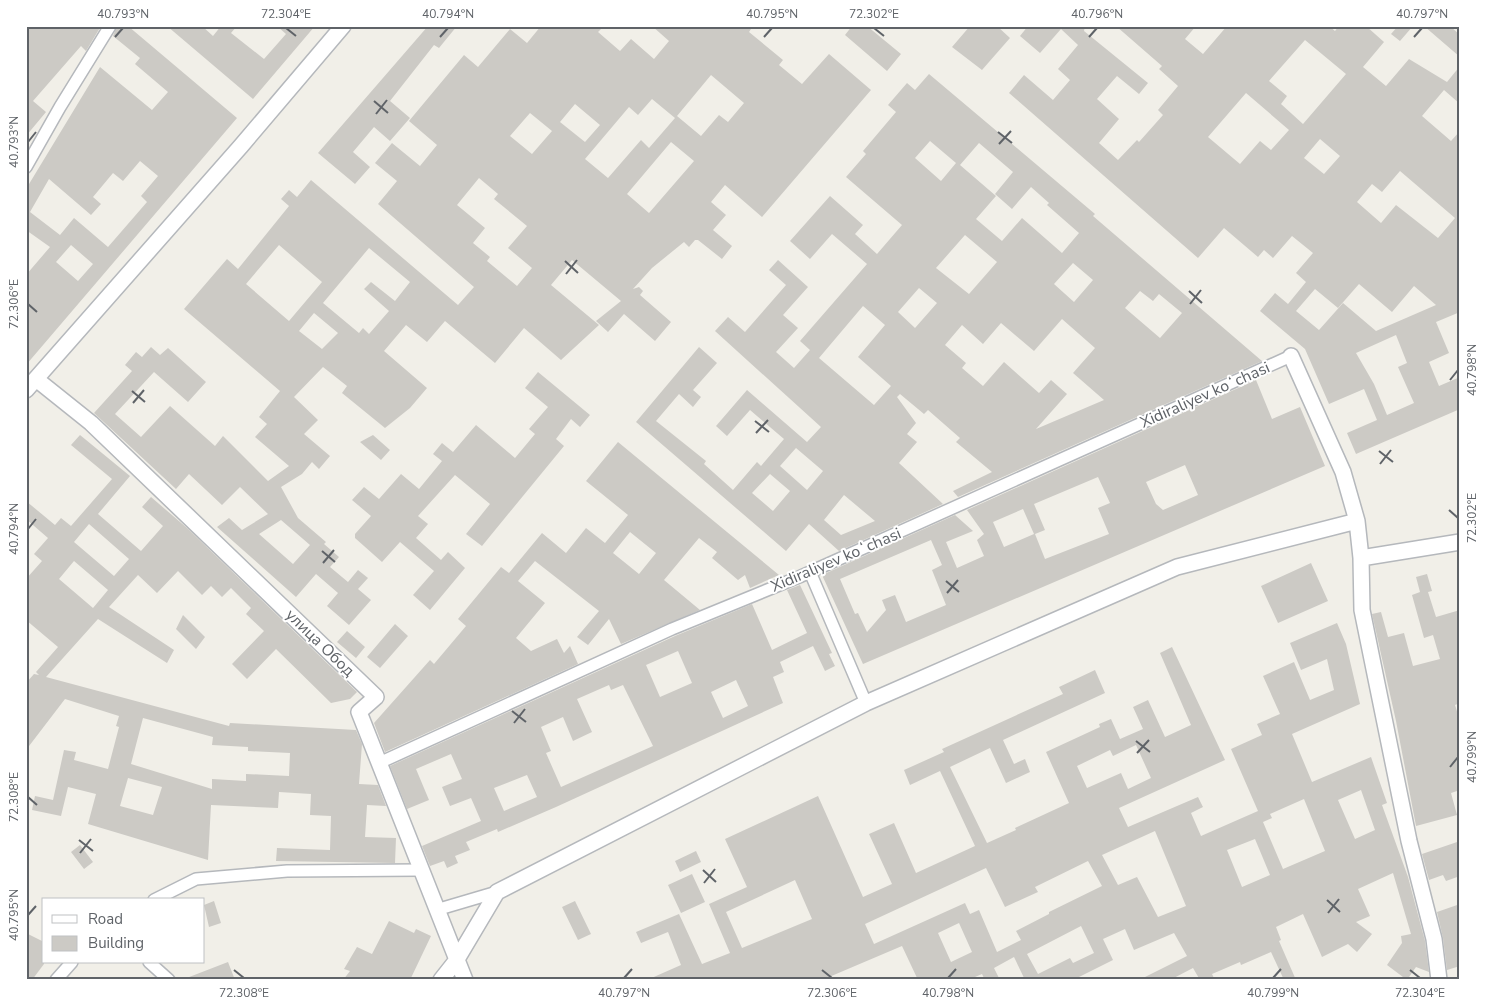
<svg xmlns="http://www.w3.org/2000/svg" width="1486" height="1006" viewBox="0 0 1486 1006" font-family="'Nunito Sans',sans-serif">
<rect width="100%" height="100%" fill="#f1efe8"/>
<path fill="#cccac5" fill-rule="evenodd" d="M 26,26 L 101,26 L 86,51 L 81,46 L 33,101 L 46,112 L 26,136 Z
M 117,26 L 128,26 L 237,118 L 26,365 L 26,275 L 50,247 L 26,230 L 26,189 L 100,67 L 152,110 L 168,92 L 135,64 L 140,58 L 113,36 ZM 140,161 L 158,176 L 141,196 L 147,202 L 108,247 L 74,218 L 60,235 L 30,212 L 49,179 L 91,215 L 101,204 L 93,197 L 113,173 L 123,181 ZM 71,245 L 93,264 L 78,281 L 56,262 Z
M 167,26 L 202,26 L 213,36 L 221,26 L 237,26 L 231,33 L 264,59 L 286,34 L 277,26 L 315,26 L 253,99 Z
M 428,26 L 457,26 L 439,48 L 434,45 L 390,101 L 410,118 L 390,141 L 374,127 L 353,152 L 370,167 L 355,184 L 318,153 Z
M 541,26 L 604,26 L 598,32 L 620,51 L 631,39 L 654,59 L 669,41 L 652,26 L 753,26 L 749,32 L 783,60 L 779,65 L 802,84 L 829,54 L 871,90 L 762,217 L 725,185 L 711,202 L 726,215 L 713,230 L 732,246 L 722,259 L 698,240 L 695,240 L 689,247 L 684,242 L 652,268 L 633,289 L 639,287 L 643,291 L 640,295 L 671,322 L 655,341 L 624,314 L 608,332 L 596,321 L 621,301 L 572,260 L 551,285 L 599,325 L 561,360 L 524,328 L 495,363 L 445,321 L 427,342 L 406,325 L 384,351 L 427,388 L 410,408 L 385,428 L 342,393 L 347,386 L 323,367 L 294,397 L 318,420 L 304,434 L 330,456 L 319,469 L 312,462 L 302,474 L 281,487 L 298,518 L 326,542 L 324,544 L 339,557 L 330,567 L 348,582 L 358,570 L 368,578 L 358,589 L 371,600 L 349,625 L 327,606 L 338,593 L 316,574 L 296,597 L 217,527 L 229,518 L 242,530 L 268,514 L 240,487 L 222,505 L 189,474 L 176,489 L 94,413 L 132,371 L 125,365 L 136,352 L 142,357 L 151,347 L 160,355 L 168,348 L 206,382 L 188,402 L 154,372 L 115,414 L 141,437 L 170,406 L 215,446 L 223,436 L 268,481 L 289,466 L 255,437 L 267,424 L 259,417 L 280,391 L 184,309 L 227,259 L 238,269 L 289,206 L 281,199 L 289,190 L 297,197 L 311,180 L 458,305 L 474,287 L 378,204 L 397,181 L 375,163 L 392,143 L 420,166 L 437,145 L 409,121 L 464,55 L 478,67 L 510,29 L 527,43 ZM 711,75 L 744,103 L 728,122 L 719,115 L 701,136 L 677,116 ZM 652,99 L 675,118 L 649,148 L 641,140 L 608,178 L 585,159 L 629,107 L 638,115 ZM 575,104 L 600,125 L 585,142 L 560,122 ZM 530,113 L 552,131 L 532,154 L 510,136 ZM 671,142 L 694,161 L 649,213 L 627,194 ZM 479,178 L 498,194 L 494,199 L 527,226 L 508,248 L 532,268 L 517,286 L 487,261 L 490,257 L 473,243 L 485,228 L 457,205 ZM 279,245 L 322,282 L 289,321 L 246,284 ZM 369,248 L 410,282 L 395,301 L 371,282 L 364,289 L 389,311 L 369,334 L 363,328 L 359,333 L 323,303 ZM 314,313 L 338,333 L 322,349 L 299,331 ZM 281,520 L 310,545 L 293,564 L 259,534 Z
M 852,26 L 867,26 L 901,54 L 887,71 L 845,35 Z
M 970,26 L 997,26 L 1010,38 L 982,70 L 952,47 Z
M 1028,26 L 1085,26 L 1084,31 L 1148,83 L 1139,94 L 1117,76 L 1097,99 L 1119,119 L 1099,143 L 1118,160 L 1137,140 L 1139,142 L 1163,115 L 1158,110 L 1178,86 L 1159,69 L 1162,66 L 1116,26 L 1196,26 L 1185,39 L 1203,54 L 1227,26 L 1329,26 L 1335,31 L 1339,26 L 1366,26 L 1384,42 L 1363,67 L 1386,86 L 1409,59 L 1447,82 L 1460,66 L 1460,104 L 1444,90 L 1422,116 L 1451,141 L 1460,131 L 1460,312 L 1436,322 L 1449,353 L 1429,362 L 1439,386 L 1460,377 L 1460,409 L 1356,454 L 1347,433 L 1377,420 L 1364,389 L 1329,404 L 1305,349 L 1260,311 L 1275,293 L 1288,304 L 1306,282 L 1296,273 L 1313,253 L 1292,236 L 1273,258 L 1264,250 L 1258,257 L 1224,228 L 1198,258 L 1009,93 L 1024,75 L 1053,100 L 1070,80 L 1058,69 L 1078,45 L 1061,29 L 1040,53 L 1020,36 ZM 1305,40 L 1346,74 L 1303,124 L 1281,104 L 1287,96 L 1269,81 ZM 1246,93 L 1289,130 L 1271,150 L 1260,141 L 1240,164 L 1208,137 ZM 1320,139 L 1340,156 L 1324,174 L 1304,158 ZM 1400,171 L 1455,218 L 1438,238 L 1396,205 L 1381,223 L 1357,202 L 1372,184 L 1382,192 ZM 1359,284 L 1392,312 L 1414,286 L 1436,305 L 1376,331 L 1343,303 L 1319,330 L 1296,311 L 1315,289 L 1338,308 ZM 1396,335 L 1407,363 L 1398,367 L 1414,403 L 1387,415 L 1374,384 L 1356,353 Z
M 1398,26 L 1413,26 L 1400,41 L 1391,34 Z
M 1424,26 L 1450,26 L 1460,35 L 1460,57 Z
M 929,74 L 1095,214 L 1093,216 L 1262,361 L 958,497 L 953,491 L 992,472 L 956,442 L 960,438 L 928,410 L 924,414 L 900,394 L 897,397 L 916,423 L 907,434 L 917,442 L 899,463 L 943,504 L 839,551 L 809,524 L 786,551 L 636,422 L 699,347 L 717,363 L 693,390 L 701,397 L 693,407 L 679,394 L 656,421 L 706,461 L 704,464 L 733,490 L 757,462 L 761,466 L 784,439 L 750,410 L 727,436 L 716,426 L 747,390 L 807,442 L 821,427 L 715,331 L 728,317 L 745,332 L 786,285 L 769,270 L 778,260 L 808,287 L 783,315 L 798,328 L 776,352 L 794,368 L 810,350 L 800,341 L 867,264 L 832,234 L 810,259 L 790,241 L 830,196 L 863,225 L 855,234 L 877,254 L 902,225 L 846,177 L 866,154 L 863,151 L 896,112 L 888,105 L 907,83 L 915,90 ZM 930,141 L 956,163 L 941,181 L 915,158 ZM 979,143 L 1013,172 L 995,194 L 1012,209 L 1031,187 L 1049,203 L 1047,205 L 1079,233 L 1062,253 L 1022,218 L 1002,241 L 976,219 L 996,196 L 960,165 ZM 965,235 L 997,262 L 969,294 L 936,268 ZM 1073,263 L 1093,280 L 1074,302 L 1054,284 ZM 919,288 L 937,303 L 915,328 L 898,312 ZM 1140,291 L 1153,301 L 1159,294 L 1182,313 L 1160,338 L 1125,308 ZM 863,306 L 885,325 L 858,357 L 891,386 L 874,405 L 819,358 ZM 1062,319 L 1095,348 L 1073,373 L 1104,400 L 1036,429 L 1067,394 L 1051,380 L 1039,393 L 1004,362 L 983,386 L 962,368 L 966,363 L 945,345 L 962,325 L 983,344 L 1001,323 L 1034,351 ZM 796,448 L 823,471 L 807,490 L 780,466 ZM 770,474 L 790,491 L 773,511 L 752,493 ZM 844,495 L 875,521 L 841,535 L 824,520 Z
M 538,372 L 590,415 L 580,427 L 571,419 L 556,439 L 564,446 L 482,546 L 466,534 L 490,504 L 455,475 L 418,516 L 428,524 L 416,538 L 441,560 L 448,552 L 465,568 L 430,610 L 413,595 L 434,571 L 400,542 L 382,562 L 355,538 L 355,534 L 371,516 L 352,500 L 364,487 L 379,499 L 401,474 L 419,489 L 442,461 L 433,454 L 442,443 L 453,452 L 476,425 L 515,458 L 535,434 L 529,429 L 548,407 L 525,388 Z
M 1256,380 L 1272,419 L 1300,407 L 1325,466 L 863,664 L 822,575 L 955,515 L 973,531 L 946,542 L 957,568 L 984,556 L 977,540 L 984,534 L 967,510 ZM 1185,465 L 1198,495 L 1163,510 L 1156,504 L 1146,482 ZM 1098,477 L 1110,503 L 1098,508 L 1109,534 L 1045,559 L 1035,534 L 1045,530 L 1034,504 ZM 1023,509 L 1034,534 L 1004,547 L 993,522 ZM 931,540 L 942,565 L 932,570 L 946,605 L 906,622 L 895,595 L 882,600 L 886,610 L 867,632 L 858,613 L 855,614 L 840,579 Z
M 80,435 L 130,476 L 98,514 L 141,551 L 163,526 L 142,507 L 151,497 L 187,528 L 357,692 L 350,699 L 331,703 L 276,649 L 247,679 L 232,664 L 264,631 L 246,614 L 251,608 L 231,588 L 222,597 L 211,586 L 202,595 L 178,571 L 157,593 L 138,575 L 109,607 L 174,650 L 167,663 L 98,619 L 46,677 L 229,726 L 230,723 L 356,730 L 362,744 L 359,784 L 378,785 L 386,806 L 367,805 L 365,837 L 396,838 L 395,863 L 276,861 L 277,848 L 330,850 L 331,816 L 310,815 L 311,794 L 279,792 L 278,808 L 211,805 L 208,860 L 88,824 L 96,794 L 68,787 L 61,816 L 32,810 L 35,796 L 53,800 L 64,750 L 76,752 L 74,760 L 108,769 L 119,727 L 116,726 L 119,716 L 65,699 L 26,750 L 26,683 L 34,674 L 39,675 L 36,672 L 58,647 L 26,620 L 26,579 L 42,561 L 34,554 L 48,538 L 26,519 L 26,501 L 55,525 L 61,518 L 71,526 L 112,479 L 71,445 ZM 89,524 L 129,559 L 114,576 L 74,542 ZM 74,561 L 108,590 L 93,608 L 59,579 ZM 143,718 L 213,737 L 212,745 L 248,747 L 248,751 L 290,753 L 289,776 L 246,774 L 246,781 L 212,779 L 212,789 L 131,764 ZM 128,778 L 162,787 L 153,815 L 120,806 Z
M 373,435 L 390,450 L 381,460 L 360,442 Z
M 618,442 L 779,575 L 750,588 L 745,575 L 738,580 L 712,558 L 717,552 L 699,538 L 664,580 L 700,610 L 621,644 L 609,619 L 588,645 L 577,637 L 599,611 L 535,561 L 518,581 L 545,603 L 516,638 L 531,651 L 557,639 L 564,653 L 570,646 L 578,664 L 385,752 L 374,723 L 430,660 L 434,664 L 466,626 L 458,619 L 501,567 L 509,573 L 542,533 L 566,553 L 586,528 L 605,543 L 628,515 L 586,481 ZM 630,532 L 656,553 L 639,574 L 613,553 Z
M 1311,563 L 1328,601 L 1278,623 L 1261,586 Z
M 1427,574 L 1432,591 L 1428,592 L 1436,617 L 1460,610 L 1460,703 L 1455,705 L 1460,721 L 1460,790 L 1451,793 L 1457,815 L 1416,826 L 1396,721 L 1372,614 L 1381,612 L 1388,637 L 1404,633 L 1413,666 L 1440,659 L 1433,635 L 1424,638 L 1412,595 L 1420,592 L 1416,577 Z
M 800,585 L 832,653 L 829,654 L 835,666 L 825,671 L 813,646 L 780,662 L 784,672 L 773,677 L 783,703 L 556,807 L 498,832 L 497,829 L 466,842 L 470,850 L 455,856 L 458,863 L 447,868 L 444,861 L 430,866 L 422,846 L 481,821 L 471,798 L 450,806 L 442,787 L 462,779 L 451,754 L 416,769 L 429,800 L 407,809 L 390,766 L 675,636 L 752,604 L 772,650 L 807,633 L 787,590 ZM 678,651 L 692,683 L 660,697 L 646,665 ZM 736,680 L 748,706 L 723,718 L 711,692 ZM 609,685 L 611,690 L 623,685 L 653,746 L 561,787 L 546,753 L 551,751 L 541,727 L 563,717 L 573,741 L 592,732 L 577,699 ZM 527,775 L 537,797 L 504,811 L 494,788 Z
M 183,615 L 205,637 L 196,649 L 176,629 Z
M 1337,623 L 1346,644 L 1360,704 L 1292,734 L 1312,782 L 1371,757 L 1387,803 L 1382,805 L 1408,877 L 1425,941 L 1429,972 L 1416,967 L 1407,980 L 1387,965 L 1402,943 L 1401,936 L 1411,934 L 1393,873 L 1358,889 L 1370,916 L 1356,922 L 1372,934 L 1357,952 L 1348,944 L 1322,957 L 1303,914 L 1276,927 L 1281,940 L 1279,941 L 1296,980 L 1284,980 L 1271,952 L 1241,965 L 1240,962 L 1212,974 L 1215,980 L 1200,980 L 1193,968 L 1170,980 L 1139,980 L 1187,956 L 1174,933 L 1134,950 L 1125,929 L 1103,939 L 1113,960 L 1073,980 L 1025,980 L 1014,957 L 994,968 L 1000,980 L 985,980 L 982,974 L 968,980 L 918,980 L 902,946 L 822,980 L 647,980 L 681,965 L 668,932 L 641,943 L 636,932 L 679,914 L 702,964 L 730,953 L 709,904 L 747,887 L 725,839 L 818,796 L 863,897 L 892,884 L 869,834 L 894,823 L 916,873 L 975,846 L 940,771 L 910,785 L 904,770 L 944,752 L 942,749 L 1063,694 L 1059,687 L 1095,670 L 1105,693 L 1003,740 L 1014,764 L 1025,759 L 1030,772 L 1006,783 L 990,748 L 950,767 L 987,843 L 1016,830 L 1015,828 L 1069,803 L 1046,752 L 1100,727 L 1099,724 L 1111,719 L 1120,739 L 1143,729 L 1133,707 L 1148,700 L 1165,737 L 1191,725 L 1160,653 L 1172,647 L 1225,760 L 1119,808 L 1128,827 L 1198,797 L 1203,807 L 1191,813 L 1201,836 L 1258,811 L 1231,749 L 1262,735 L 1257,724 L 1280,714 L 1263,676 L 1294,662 L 1310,700 L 1334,690 L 1327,659 L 1301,670 L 1290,643 ZM 1136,745 L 1151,778 L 1128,789 L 1121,773 L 1087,788 L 1077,766 L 1110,750 L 1113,756 ZM 1361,790 L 1375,830 L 1355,839 L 1338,800 ZM 1304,799 L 1325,851 L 1283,869 L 1263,822 L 1272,818 L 1270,814 ZM 1155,831 L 1186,906 L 1158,917 L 1137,877 L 1118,885 L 1102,855 ZM 1255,839 L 1270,875 L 1242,887 L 1227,850 ZM 1088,861 L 1102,886 L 1049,912 L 1049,914 L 1016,931 L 1021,940 L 997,952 L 979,910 L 970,914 L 965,903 L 874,944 L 865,924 L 986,868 L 1005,907 L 1038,892 L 1035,887 ZM 795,880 L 812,919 L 742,948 L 726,912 ZM 959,923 L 972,952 L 951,962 L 938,933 ZM 1081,926 L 1094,953 L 1073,963 L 1070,958 L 1038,974 L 1027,954 Z
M 395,624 L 408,636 L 380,668 L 367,657 Z
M 347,631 L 365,647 L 356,658 L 337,642 Z
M 1460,841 L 1460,876 L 1446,881 L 1443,875 L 1429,880 L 1422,854 Z
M 80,845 L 93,862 L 84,869 L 71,852 Z
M 696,851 L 701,862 L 680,872 L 675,861 Z
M 692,874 L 705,902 L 681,913 L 668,885 Z
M 214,901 L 221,923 L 209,927 L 204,905 Z
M 575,901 L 591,934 L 578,940 L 562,907 Z
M 1460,904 L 1460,966 L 1447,970 L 1443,938 L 1437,912 Z
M 389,921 L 414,933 L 416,929 L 431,936 L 410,980 L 343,980 L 350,971 L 344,969 L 357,947 L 372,954 Z
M 26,933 L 44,942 L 44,964 L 32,980 L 26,980 Z
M 228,962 L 235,980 L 184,980 L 184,979 Z"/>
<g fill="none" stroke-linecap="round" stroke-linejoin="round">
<defs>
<path id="minor" d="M 26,167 L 60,107 L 110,26
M 810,572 L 866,703
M 379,763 L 672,629 L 799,577 L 1291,356
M 154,900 L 196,879 L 287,871 L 420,870
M 436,910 L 497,892
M 149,962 L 169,980
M 56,980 L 72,962"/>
<path id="tertiary" d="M 1291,356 L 1343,472 L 1357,521 L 1361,558 L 1362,610 L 1409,841 L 1434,939 L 1439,980
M 36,379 L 91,423 L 376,697 L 359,712 L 465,980
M 26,390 L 241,146 L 343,26
M 1361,558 L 1460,542
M 441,980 L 456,961 L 497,892 L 866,703 L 1177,567 L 1357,521"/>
</defs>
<use href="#minor" stroke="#b5b8bc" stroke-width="14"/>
<use href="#tertiary" stroke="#b5b8bc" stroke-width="18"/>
<use href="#minor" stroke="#fff" stroke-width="11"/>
<use href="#tertiary" stroke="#fff" stroke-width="15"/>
</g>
<path fill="none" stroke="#5f6368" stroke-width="2" d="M 286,28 L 296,36M 874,28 L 884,36M 115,37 L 123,28M 440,37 L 448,28M 764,37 L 772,28M 1089,37 L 1097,28M 1414,37 L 1422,28M 374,101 L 388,113M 376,114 L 387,100M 998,132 L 1012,143M 28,142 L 36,132M 999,144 L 1011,131M 565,261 L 578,273M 566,274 L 577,260M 1189,291 L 1202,303M 28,304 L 37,312M 1190,304 L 1201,290M 1450,380 L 1458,370M 132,391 L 145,402M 133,403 L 144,390M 755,421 L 769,432M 756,433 L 768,420M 1379,451 L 1393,462M 1380,464 L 1391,450M 1449,510 L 1458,518M 28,529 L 36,519M 322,551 L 335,562M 323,563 L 334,550M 946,581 L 959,592M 947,593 L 958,580M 512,711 L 526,722M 514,723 L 525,709M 1136,741 L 1150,752M 1137,753 L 1149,740M 1450,767 L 1458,757M 28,797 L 37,805M 79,840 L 93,851M 80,853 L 91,839M 703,870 L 716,882M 704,883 L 715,869M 1327,900 L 1340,912M 1328,913 L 1339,899M 28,915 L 36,906M 234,970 L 244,978M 822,970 L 832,978M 1410,970 L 1420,978M 624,978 L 632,969M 948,978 L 956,969M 1273,978 L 1281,969"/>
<g text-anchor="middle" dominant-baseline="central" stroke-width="4" stroke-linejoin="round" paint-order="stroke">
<g font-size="16" fill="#5f6368" stroke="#fff">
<text transform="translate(1205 395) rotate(-24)">Xidiraliyev koʻchasi</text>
<text transform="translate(836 560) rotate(-23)">Xidiraliyev koʻchasi</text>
<text transform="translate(320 643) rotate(44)">улица Обод</text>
</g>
</g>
<rect width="1486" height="1006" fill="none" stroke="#ffffff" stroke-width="55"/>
<rect x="42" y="898" width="162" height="65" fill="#ffffff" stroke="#bfc1c3"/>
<rect x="52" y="915" width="25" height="8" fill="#ffffff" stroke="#bfc1c3"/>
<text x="88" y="924" font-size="15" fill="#5f6368">Road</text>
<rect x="52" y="936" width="25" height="15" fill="#cccac5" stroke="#bfc1c3"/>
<text x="88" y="948" font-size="15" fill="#5f6368">Building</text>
<rect x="28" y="28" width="1430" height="950" fill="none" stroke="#5f6368" stroke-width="2"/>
<g font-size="12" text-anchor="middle" fill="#5f6368">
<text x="123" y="18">40.793°N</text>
<text x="286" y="18">72.304°E</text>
<text x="448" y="18">40.794°N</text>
<text x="772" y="18">40.795°N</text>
<text x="874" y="18">72.302°E</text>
<text x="1097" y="18">40.796°N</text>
<text x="1422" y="18">40.797°N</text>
<text transform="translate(14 142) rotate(-90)" y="4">40.793°N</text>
<text transform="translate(14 304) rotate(-90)" y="4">72.306°E</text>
<text transform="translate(1472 370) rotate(-90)" y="4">40.798°N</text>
<text transform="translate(1472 518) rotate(-90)" y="4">72.302°E</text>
<text transform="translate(14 529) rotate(-90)" y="4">40.794°N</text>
<text transform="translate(1472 757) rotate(-90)" y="4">40.799°N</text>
<text transform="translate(14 797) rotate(-90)" y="4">72.308°E</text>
<text transform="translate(14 915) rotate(-90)" y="4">40.795°N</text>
<text x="244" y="997">72.308°E</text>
<text x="624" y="997">40.797°N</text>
<text x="832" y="997">72.306°E</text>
<text x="948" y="997">40.798°N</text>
<text x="1273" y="997">40.799°N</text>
<text x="1420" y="997">72.304°E</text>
</g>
</svg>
